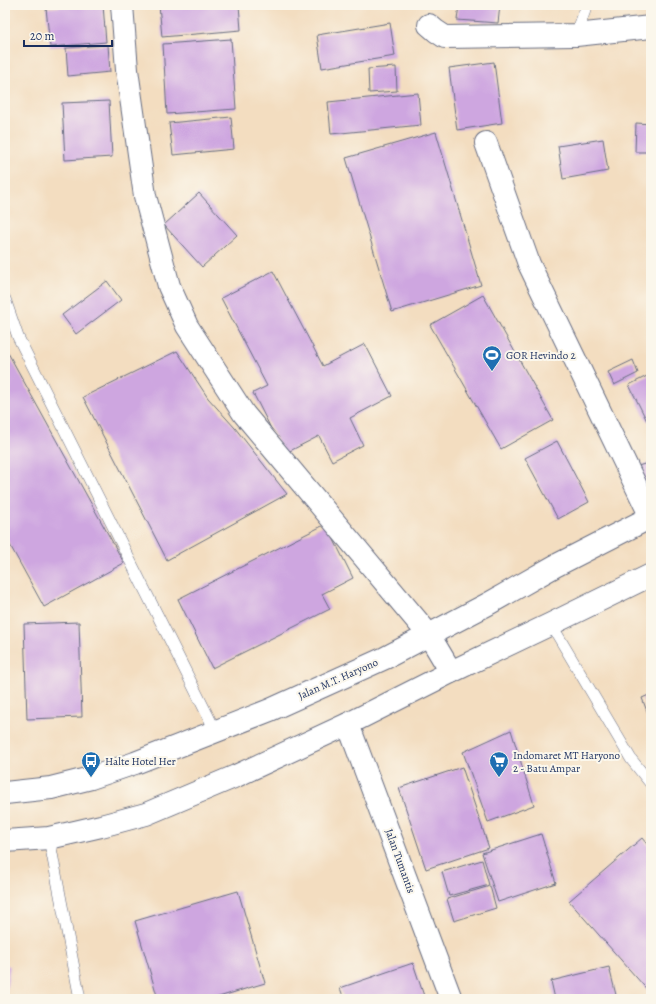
<svg xmlns="http://www.w3.org/2000/svg" width="656" height="1004" viewBox="0 0 656 1004" font-family="Alegreya,serif">
<rect width="100%" height="100%" fill="#fbf7ec"/>
<filter id="ink" filterUnits="userSpaceOnUse"><feTurbulence type="fractalNoise" baseFrequency=".025" numOctaves="2"/><feDisplacementMap in="SourceGraphic" scale="8" xChannelSelector="R" yChannelSelector="G"/><feConvolveMatrix kernelMatrix="1 2 1 2 8 2 1 2 1" color-interpolation-filters="sRGB"/></filter>
<filter id="wash" filterUnits="userSpaceOnUse"><feTurbulence type="fractalNoise" baseFrequency=".012" numOctaves="4" result="noise"/><feDisplacementMap in="SourceGraphic" scale="16" xChannelSelector="R" yChannelSelector="G"/><feGaussianBlur stdDeviation="0.9" result="paint"/><feColorMatrix in="noise" values="0 0 0 0 0 0 0 0 0 0 0 0 0 0 0 0 0 1.4 0 .05"/><feComposite in="paint" operator="in"/></filter>
<g filter="url(#wash)">
<rect width="100%" height="100%" fill="#f3ddc0"/>
<g id="blocks">
<path fill="#cea6e0" d="M 79,5 L 103,5 L 106,42 L 50,47 L 46,8 Z
M 159,5 L 239,5 L 241,30 L 162,37 Z
M 459,5 L 500,5 L 498,23 L 457,20 Z
M 529,5 L 544,5 L 543,8 Z
M 626,5 L 640,5 L 638,9 Z
M 390,23 L 395,56 L 322,68 L 317,35 Z
M 231,39 L 236,109 L 167,114 L 163,44 Z
M 108,45 L 110,72 L 68,76 L 66,48 Z
M 494,62 L 502,123 L 457,130 L 449,68 Z
M 396,67 L 397,91 L 369,93 L 368,69 Z
M 418,93 L 421,125 L 331,134 L 328,102 Z
M 109,101 L 112,157 L 65,160 L 62,103 Z
M 231,117 L 234,149 L 173,155 L 169,123 Z
M 636,123 L 651,124 L 651,152 L 635,152 Z
M 436,132 L 481,285 L 392,312 L 346,158 Z
M 603,139 L 608,171 L 563,179 L 558,146 Z
M 199,193 L 237,235 L 202,267 L 164,225 Z
M 273,271 L 323,366 L 365,344 L 392,396 L 350,418 L 363,445 L 332,461 L 319,436 L 284,454 L 253,393 L 267,386 L 221,298 Z
M 107,281 L 121,300 L 76,334 L 62,315 Z
M 483,295 L 553,420 L 501,449 L 430,325 Z
M 7,351 L 124,563 L 44,607 L 5,536 L 5,352 Z
M 177,351 L 208,398 L 235,428 L 287,494 L 167,560 L 83,397 Z
M 633,360 L 638,373 L 614,385 L 608,372 Z
M 651,374 L 651,419 L 647,421 L 629,385 Z
M 557,441 L 589,502 L 558,519 L 525,458 Z
M 651,462 L 651,491 L 647,493 L 638,466 Z
M 326,524 L 353,578 L 322,594 L 330,609 L 212,668 L 178,599 Z
M 79,622 L 82,717 L 27,719 L 24,624 Z
M 651,694 L 651,722 L 642,698 Z
M 511,730 L 534,805 L 488,822 L 463,752 Z
M 462,767 L 489,848 L 426,869 L 399,788 Z
M 541,834 L 556,883 L 498,902 L 482,853 Z
M 642,838 L 651,849 L 651,994 L 569,901 Z
M 482,860 L 489,885 L 449,896 L 442,872 Z
M 490,886 L 496,908 L 454,921 L 447,899 Z
M 238,891 L 265,983 L 212,999 L 158,999 L 135,921 Z
M 413,963 L 425,999 L 344,999 L 340,988 Z
M 5,965 L 10,966 L 6,993 L 5,993 Z
M 609,967 L 617,999 L 555,999 L 551,981 Z"/>
</g>
</g>
<g filter="url(#ink)">
<use href="#blocks" fill-opacity="0" stroke="#676c80" stroke-width="1"/>
<g fill="none" stroke-linecap="round" stroke-linejoin="round">
<defs>
<path id="lane" d="M 576,35 L 587,5
M 5,299 L 18,337 L 216,732
M 551,624 L 631,759 L 651,784
M 49,838 L 80,999"/>
<path id="street" d="M 122,5 L 127,70 L 145,196 L 169,286 L 187,326 L 244,414 L 429,635 L 451,672
M 429,25 L 436,31 L 445,37 L 576,35 L 651,27
M 486,143 L 529,264 L 651,517
M 348,724 L 451,999"/>
<path id="highway" d="M 5,793 L 51,788 L 91,778 L 135,763 L 270,710 L 385,658 L 488,604 L 555,566 L 651,517
M 5,841 L 49,838 L 101,826 L 146,814 L 236,776 L 348,724 L 451,672 L 551,624 L 651,575"/>
</defs>
<use href="#lane" stroke="#676c80" stroke-width="12"/>
<use href="#street" stroke="#676c80" stroke-width="24"/>
<use href="#highway" stroke="#676c80" stroke-width="24"/>
<use href="#lane" stroke="#fff" stroke-width="11"/>
<use href="#street" stroke="#fff" stroke-width="22"/>
<use href="#highway" stroke="#fff" stroke-width="22"/>
</g>
</g>
<defs>
<symbol id="stadium-pin" viewBox="-11 -11 22 30"><path d="M0 17L-7.5 6A9.5 9.5 0 1 1 7.5 6Z" fill="#1f6fb2" stroke="#fbf7ec"/><path d="M0-5a6.5 5 0 1 0 0 10a6.5 5 0 1 0 0-10ZM-3.5-1.8h7v3.6h-7Z" fill="#fff"/></symbol>
<symbol id="bus-pin" viewBox="-11 -11 22 30"><path d="M0 17L-7.5 6A9.5 9.5 0 1 1 7.5 6Z" fill="#1f6fb2" stroke="#fbf7ec"/><path d="M-5-6H5V4H4V6H2V4H-2V6H-4V4H-5ZM-3.5-4V0h7V-4ZM-3.5 1.2v1.5H-2V1.2ZM2 1.2v1.5H3.5V1.2Z" fill="#fff"/></symbol>
<symbol id="supermarket-pin" viewBox="-11 -11 22 30"><path d="M0 17L-7.5 6A9.5 9.5 0 1 1 7.5 6Z" fill="#1f6fb2" stroke="#fbf7ec"/><path d="M-6-5.5h2.5l.6 2H6L4.5 2H-2.5L-4.4-4H-6ZM-1.5 3.2a1.3 1.3 0 1 0 .1 0ZM3 3.2a1.3 1.3 0 1 0 .1 0Z" fill="#fff"/></symbol>
</defs>
<g fill-rule="evenodd">
<use href="#stadium-pin" x="481" y="344" width="22" height="30"/>
<use href="#bus-pin" x="80" y="750" width="22" height="30"/>
<use href="#supermarket-pin" x="488" y="750" width="22" height="30"/>
</g>
<g text-anchor="middle" dominant-baseline="central" stroke-width="4" stroke-linejoin="round" paint-order="stroke">
<g font-size="11" fill="#1b2f5e" stroke="#fbf7ec" text-anchor="start">
<text x="506" y="355">GOR Hevindo 2</text>
<text x="513" y="755">Indomaret MT Haryono<tspan x="513" dy="13">2 - Batu Ampar</tspan></text>
<text x="105" y="761">Halte Hotel Her</text>
</g>
<g font-size="11" fill="#1b2f5e" stroke="#fbf7ec">
<text transform="translate(338 679) rotate(-24)">Jalan M.T. Haryono</text>
<text transform="translate(400 861) rotate(70)">Jalan Tumantis</text>
</g>
</g>
<rect width="656" height="1004" fill="none" stroke="#fbf7ec" stroke-width="20"/>
<path d="M24 40v6h88v-6" fill="none" stroke="#1b2f5e" stroke-width="2"/>
<text x="30" y="40" font-size="12" fill="#1b2f5e" stroke="#fbf7ec" stroke-width="3" paint-order="stroke">20 m</text>
</svg>
